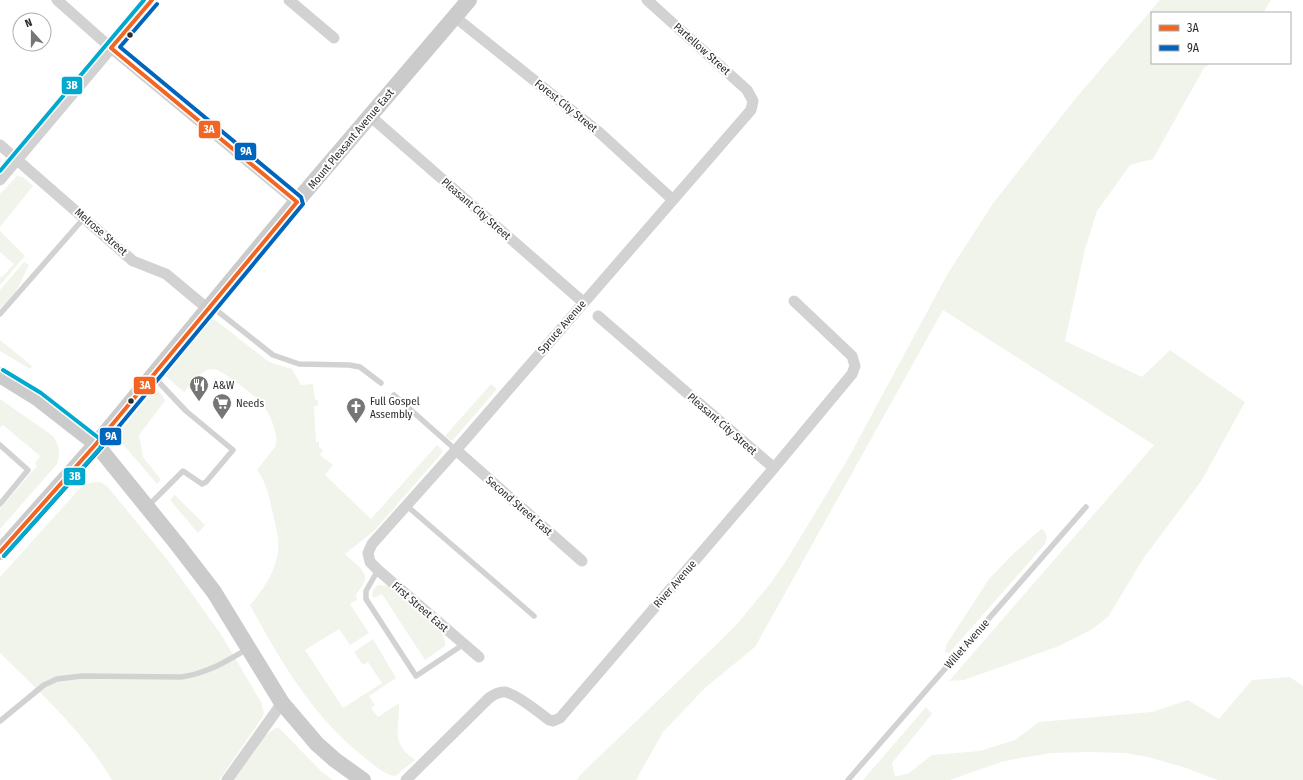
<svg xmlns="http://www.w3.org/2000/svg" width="1303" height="780" viewBox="0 0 1303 780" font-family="'Fira Sans Condensed',sans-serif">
<rect width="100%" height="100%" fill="#fff"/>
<path fill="#f1f4eb" d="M 1160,0 L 1271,0 L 1263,13 L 1152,13 L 1152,63 L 1211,63 L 1204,68 L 1153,159 L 1130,165 L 1097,211 L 1085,249 L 1065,341 L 1142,377 L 1170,350 L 1245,402 L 1202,480 L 1143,559 L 1108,617 L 1091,630 L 1059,646 L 964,680 L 949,681 L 1154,445 L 943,310 L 755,647 L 706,687 L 663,732 L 636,780 L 577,780 L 581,774 L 715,646 L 738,623 L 770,584 L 786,561 L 849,457 L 948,273 L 994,202 L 1076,98 Z
M 17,176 L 23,177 L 33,186 L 0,227 L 0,194 Z
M 0,231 L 25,256 L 0,285 L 0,277 L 2,277 L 14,264 L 0,252 Z
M 24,262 L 29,265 L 16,291 L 0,309 L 0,290 Z
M 214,319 L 265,359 L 272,363 L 292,369 L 301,385 L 313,384 L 315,400 L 318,400 L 318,406 L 314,406 L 316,442 L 319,442 L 319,447 L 323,450 L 320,455 L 333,465 L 325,475 L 371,519 L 437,445 L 442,450 L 442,453 L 374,531 L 345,554 C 360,569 375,573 356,594 L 357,600 L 350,604 L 369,633 L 350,645 L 339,629 L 305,650 L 343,708 L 382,683 L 368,662 L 363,665 L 354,652 L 373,639 L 396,678 L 369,696 L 375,705 L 371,708 L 378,717 L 399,703 C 400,729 389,742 415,760 L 395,776 C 383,774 373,764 364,757 C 312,716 281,662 250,605 C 266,587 281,563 278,538 C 277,529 274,519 272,510 C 269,496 266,482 257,470 L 275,447 C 280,437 270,414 263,405 C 258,398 221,369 214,369 C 201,369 192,383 184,392 L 165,376 L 210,321 Z
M 0,340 L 32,366 L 30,369 L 0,351 Z
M 491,384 L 497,389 L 453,440 L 450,440 L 445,436 Z
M 155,388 L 162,395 L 165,401 L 139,435 L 143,457 L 161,480 L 157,484 L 121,442 L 118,434 Z
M 0,399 L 53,436 C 59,444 61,454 57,464 L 0,529 L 0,509 L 37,466 L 35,463 L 40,456 L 3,425 L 0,428 Z
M 100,482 L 107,486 L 170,563 L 222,636 L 261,702 L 264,713 L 262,718 L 219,780 L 112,780 C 85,734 38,690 0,653 L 0,577 L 81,487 L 89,483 Z
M 175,495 L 205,525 L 198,533 L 170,500 Z
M 1041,529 L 1044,530 L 1047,538 L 1045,544 L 950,652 L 945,653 L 946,645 L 989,579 L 1011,556 Z
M 378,585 L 388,586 L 442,633 L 445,641 L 445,646 L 425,660 L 382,594 L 374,598 L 372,596 L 373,590 Z
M 1290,677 L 1303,686 L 1303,780 L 1218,780 L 1186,768 L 1148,757 L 1125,753 L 1089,752 L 1052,753 L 1020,758 L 1001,762 L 950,780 L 863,780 L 926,707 L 932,714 L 892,763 L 895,777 L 909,773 L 932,755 L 980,751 L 1015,740 L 1039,722 L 1152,712 L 1188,700 L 1219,719 L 1252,680 Z
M 276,728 L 279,728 L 321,771 L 333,780 L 233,780 C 245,763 257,738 276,728 Z"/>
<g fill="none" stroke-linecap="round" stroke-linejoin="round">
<path stroke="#d2d2d2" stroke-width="5.5" d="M 211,306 L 273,355 L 299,364 L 349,365 L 360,367 L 381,383
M 0,314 L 84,218
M 394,395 L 456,450
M 0,445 L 28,470 L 0,504
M 407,506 L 534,616
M 147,507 L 183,471 L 202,484 L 206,482 L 233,450 L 186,411 L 153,376
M 378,570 L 366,591 L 366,599 L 416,676 L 464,644
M 0,721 L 44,685 L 57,679 L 82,676 L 181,677 C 206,674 225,662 247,649
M 848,780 L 1086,507"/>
<path stroke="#d2d2d2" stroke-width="11" d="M 57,0 L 111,48 L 297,202
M 289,0 L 334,38
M 455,17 L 600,133 L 673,200
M 370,116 L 583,302
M 0,145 L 133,261 L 166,274 L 208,309
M 0,180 L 152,0
M 598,316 L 774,468
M 456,450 L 582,561
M 479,657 L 378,570 L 370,562 L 368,553 L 372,544 L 456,450 L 751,110 L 753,101 L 747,90 L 647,0
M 227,780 L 282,703
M 406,780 L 489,698 C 493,695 498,692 504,692 C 514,692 540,713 549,720 L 553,721 L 560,718 L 774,468 L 852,374 L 855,366 L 852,356 L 794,301"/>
<path stroke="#cbcbcb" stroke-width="16" d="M 0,375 L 37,398 L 96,444 L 177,544 L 214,592 L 282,703 L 317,744 L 335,760 L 363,780
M 0,552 L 96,444 L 293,206 L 469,0"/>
<defs>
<path id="bus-1" d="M 0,552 L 96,444 L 297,202 L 111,48 L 152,0"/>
<path id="bus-2" d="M 4,556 L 101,448 L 303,204 L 301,197 L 120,47 L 157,4"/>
<path id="bus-3" d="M 0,171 L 144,0
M 3,370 L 41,393 L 100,439 L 102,444 L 100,448 L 4,556"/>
</defs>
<use href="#bus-1" stroke="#fff" stroke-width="7"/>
<use href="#bus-2" stroke="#fff" stroke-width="7"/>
<use href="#bus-3" stroke="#fff" stroke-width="7"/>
<use href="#bus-1" stroke="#f26522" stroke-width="4"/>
<use href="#bus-2" stroke="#0065bd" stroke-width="4"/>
<use href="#bus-3" stroke="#00a9ce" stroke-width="4"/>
</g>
<defs>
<symbol id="restaurant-pin" viewBox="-11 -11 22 30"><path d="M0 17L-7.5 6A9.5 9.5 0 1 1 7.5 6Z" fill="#767676" stroke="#fff"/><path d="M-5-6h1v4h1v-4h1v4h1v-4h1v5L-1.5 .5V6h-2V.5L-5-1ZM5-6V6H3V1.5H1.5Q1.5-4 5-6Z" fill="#fff"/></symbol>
<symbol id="supermarket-pin" viewBox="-11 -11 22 30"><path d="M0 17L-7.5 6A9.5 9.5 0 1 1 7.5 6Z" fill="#767676" stroke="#fff"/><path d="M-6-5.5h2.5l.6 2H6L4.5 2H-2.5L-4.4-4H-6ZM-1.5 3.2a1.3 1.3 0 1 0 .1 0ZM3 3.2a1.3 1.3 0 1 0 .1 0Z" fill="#fff"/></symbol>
<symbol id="church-pin" viewBox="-11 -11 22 30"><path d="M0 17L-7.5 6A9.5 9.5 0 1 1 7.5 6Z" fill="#767676" stroke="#fff"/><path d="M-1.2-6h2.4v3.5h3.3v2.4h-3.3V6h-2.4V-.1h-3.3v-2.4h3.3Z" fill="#fff"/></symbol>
</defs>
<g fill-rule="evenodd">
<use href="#restaurant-pin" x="188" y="374" width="22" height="30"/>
<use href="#supermarket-pin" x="211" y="392" width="22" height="30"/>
<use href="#church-pin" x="345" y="396" width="22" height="30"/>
</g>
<g fill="#2d2d2d" stroke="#fff" stroke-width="1.5">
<circle cx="130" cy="35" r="3.5"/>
<circle cx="131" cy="401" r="3.5"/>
</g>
<g text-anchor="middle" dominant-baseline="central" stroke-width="4" stroke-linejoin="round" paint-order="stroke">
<g font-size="11" fill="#2d2d2d" stroke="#fff">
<text transform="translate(702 49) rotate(42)">Partellow Street</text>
<text transform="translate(566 106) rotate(39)">Forest City Street</text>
<text transform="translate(351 139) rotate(-50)">Mount Pleasant Avenue East</text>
<text transform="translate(476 209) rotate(41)">Pleasant City Street</text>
<text transform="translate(101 232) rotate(41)">Melrose Street</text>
<text transform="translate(562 327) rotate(-49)">Spruce Avenue</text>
<text transform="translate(722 424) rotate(41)">Pleasant City Street</text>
<text transform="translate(519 506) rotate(41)">Second Street East</text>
<text transform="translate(675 584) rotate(-49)">River Avenue</text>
<text transform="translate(420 607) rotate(41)">First Street East</text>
<text transform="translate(967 644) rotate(-49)">Willet Avenue</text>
</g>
<g font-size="11" fill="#2d2d2d" stroke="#fff" text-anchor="start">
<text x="213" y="385">A&amp;W</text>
<text x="370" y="401">Full Gospel<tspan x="370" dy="13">Assembly</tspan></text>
<text x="236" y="403">Needs</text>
</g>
</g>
<g stroke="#fff" stroke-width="1.5">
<rect x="61" y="76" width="22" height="19" rx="4" fill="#00a9ce"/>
<rect x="198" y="120" width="23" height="19" rx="4" fill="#f26522"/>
<rect x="234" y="142" width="23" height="19" rx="4" fill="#0065bd"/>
<rect x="133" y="376" width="23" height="19" rx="4" fill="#f26522"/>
<rect x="99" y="427" width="23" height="19" rx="4" fill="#0065bd"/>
<rect x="63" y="467" width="23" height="19" rx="4" fill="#00a9ce"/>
</g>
<g font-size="11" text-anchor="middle" font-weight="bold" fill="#fff">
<text x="72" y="89">3B</text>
<text x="209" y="133">3A</text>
<text x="246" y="155">9A</text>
<text x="145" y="389">3A</text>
<text x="111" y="440">9A</text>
<text x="75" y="480">3B</text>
</g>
<rect x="1151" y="12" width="140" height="52" fill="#ffffff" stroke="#ababab"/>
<rect x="1159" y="25" width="20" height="6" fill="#f26522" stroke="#ababab"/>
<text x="1187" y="32" font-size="12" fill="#2d2d2d">3A</text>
<rect x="1159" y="45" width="20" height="6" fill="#0065bd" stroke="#ababab"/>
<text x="1187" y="52" font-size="12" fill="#2d2d2d">9A</text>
<g transform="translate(32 32) rotate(339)"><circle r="19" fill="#ffffff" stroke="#ababab"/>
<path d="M0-3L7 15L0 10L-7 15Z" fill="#767676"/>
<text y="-6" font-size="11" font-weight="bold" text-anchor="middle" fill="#2d2d2d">N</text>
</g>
</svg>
